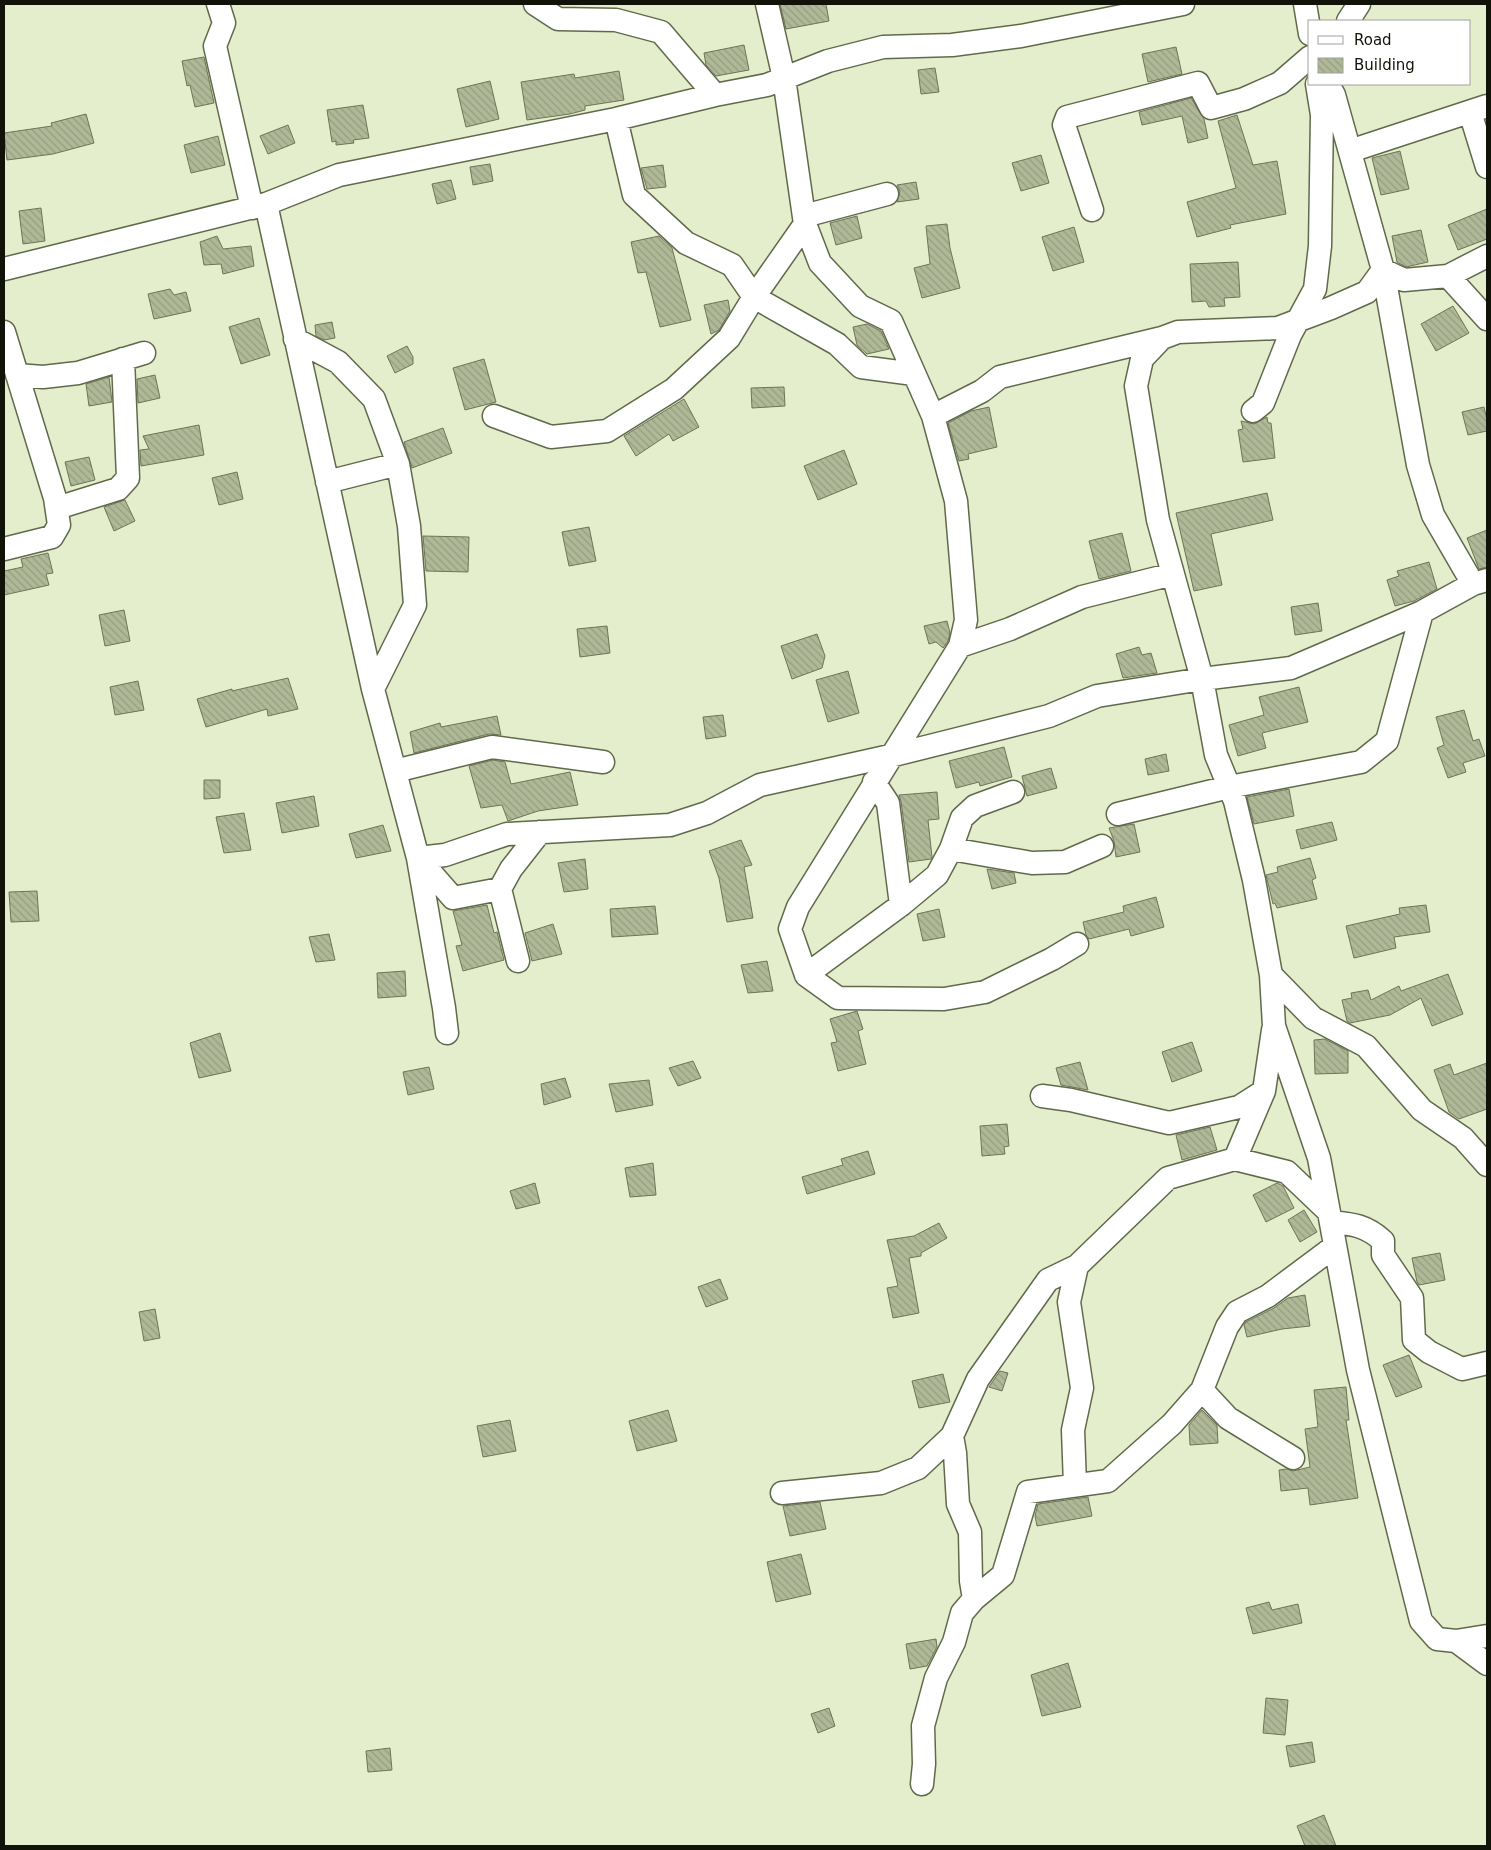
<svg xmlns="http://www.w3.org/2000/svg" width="1491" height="1850" viewBox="0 0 1491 1850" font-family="'DejaVu Sans',sans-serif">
<defs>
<pattern id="building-back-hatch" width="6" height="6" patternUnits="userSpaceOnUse" patternTransform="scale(1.25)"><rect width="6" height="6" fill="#afb897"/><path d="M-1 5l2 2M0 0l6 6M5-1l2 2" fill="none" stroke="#969d81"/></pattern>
</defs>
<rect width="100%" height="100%" fill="#e5eecc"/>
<path fill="url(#building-back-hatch)" stroke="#6e7557" d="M 780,4 L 826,4 L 829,21 L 786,29 Z
M 744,45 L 749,70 L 716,76 L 706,65 L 704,53 Z
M 1176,47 L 1182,74 L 1148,82 L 1142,54 Z
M 204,57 L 214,103 L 195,107 L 190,85 L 187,86 L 182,61 Z
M 935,68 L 939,92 L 921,94 L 918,70 Z
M 619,71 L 624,100 L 585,106 L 585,110 L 570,114 L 527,120 L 521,82 L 574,74 L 575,78 Z
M 490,81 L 499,119 L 466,127 L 457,89 Z
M 1191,98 L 1204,119 L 1208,138 L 1188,143 L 1182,116 L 1142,125 L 1139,112 Z
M 363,105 L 369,138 L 353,140 L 354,143 L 336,145 L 336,141 L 332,142 L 327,110 Z
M 86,114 L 94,143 L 53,154 L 7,160 L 4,133 L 52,126 L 51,123 Z
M 1237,115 L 1253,165 L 1277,161 L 1286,214 L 1230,225 L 1231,228 L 1197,237 L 1187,202 L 1236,188 L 1218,121 Z
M 288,125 L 295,143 L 268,154 L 260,136 Z
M 218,136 L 225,165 L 191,173 L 184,145 Z
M 1400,151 L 1409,189 L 1381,195 L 1372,158 Z
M 1041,155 L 1049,183 L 1021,191 L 1012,163 Z
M 490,164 L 493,181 L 473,185 L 470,167 Z
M 663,165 L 666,187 L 647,189 L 641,168 Z
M 451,180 L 456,199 L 437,204 L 432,184 Z
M 916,182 L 919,199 L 897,202 L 900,191 L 897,185 Z
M 41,208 L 45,241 L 23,244 L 19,211 Z
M 1487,209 L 1487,239 L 1458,250 L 1448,225 Z
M 857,216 L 862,238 L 836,245 L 830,223 Z
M 947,224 L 950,248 L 960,288 L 922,298 L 914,268 L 930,264 L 926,226 Z
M 1074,227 L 1084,262 L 1053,271 L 1042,237 Z
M 1421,230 L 1428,262 L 1406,267 L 1397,262 L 1392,236 Z
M 217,236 L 223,249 L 251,246 L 254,266 L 223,274 L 221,264 L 204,265 L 200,242 Z
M 659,236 L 672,248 L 691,320 L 660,327 L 646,272 L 638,273 L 631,242 Z
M 1238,262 L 1240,297 L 1224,298 L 1225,306 L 1209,307 L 1206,301 L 1192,302 L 1190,264 Z
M 170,289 L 174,295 L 186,292 L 191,311 L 154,319 L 148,294 Z
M 728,300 L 730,311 L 719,330 L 711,334 L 704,305 Z
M 1453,306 L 1469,333 L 1436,351 L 1421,324 Z
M 259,318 L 270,355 L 241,364 L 229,327 Z
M 332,322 L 335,338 L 324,340 L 316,336 L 315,325 Z
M 867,324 L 881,331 L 889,349 L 867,354 L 857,345 L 853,327 Z
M 407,346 L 413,357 L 413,364 L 395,373 L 387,356 Z
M 484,359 L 496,402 L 465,410 L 453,368 Z
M 155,375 L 160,398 L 138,403 L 137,379 Z
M 109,377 L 112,402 L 89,406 L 86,384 Z
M 784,387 L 785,406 L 752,408 L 751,388 Z
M 684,399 L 699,427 L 673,441 L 669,434 L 636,456 L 624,436 Z
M 989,407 L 997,447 L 968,454 L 969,459 L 959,461 L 948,423 L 971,411 Z
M 1484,407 L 1487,420 L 1487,431 L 1468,435 L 1462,412 Z
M 1267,417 L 1268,423 L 1271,423 L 1275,458 L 1243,462 L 1238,430 L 1243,429 L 1241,421 L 1254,424 Z
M 199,425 L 204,455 L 141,466 L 140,450 L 149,449 L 143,436 Z
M 443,428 L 452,453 L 412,468 L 404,442 Z
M 844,450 L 857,484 L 818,500 L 804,466 Z
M 89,457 L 95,480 L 71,486 L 65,462 Z
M 237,472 L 243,499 L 219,505 L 212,478 Z
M 1267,493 L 1273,520 L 1211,534 L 1222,585 L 1194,591 L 1176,513 Z
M 125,500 L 135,521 L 114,531 L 104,507 Z
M 589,527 L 596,561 L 569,566 L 562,532 Z
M 1487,530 L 1487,567 L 1479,569 L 1467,538 Z
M 1122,533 L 1131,571 L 1099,579 L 1089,541 Z
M 423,536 L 469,537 L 468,572 L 426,571 Z
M 48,553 L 53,573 L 46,574 L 49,585 L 4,595 L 4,571 L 23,567 L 21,559 Z
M 1429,562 L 1437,589 L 1414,601 L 1395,606 L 1387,580 L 1399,576 L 1397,571 Z
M 1318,603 L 1322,631 L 1295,635 L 1291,607 Z
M 124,610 L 130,641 L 105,646 L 99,615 Z
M 947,621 L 950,633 L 948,641 L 943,648 L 936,642 L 929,644 L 924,626 Z
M 607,626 L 610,653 L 580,657 L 577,629 Z
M 817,634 L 825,656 L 822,668 L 792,679 L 781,646 Z
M 1139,647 L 1142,655 L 1151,653 L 1157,673 L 1123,678 L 1116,654 Z
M 848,671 L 859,713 L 828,722 L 816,680 Z
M 288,678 L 298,709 L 268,716 L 267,709 L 206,727 L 197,699 L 232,689 L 232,691 Z
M 138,681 L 144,710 L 115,715 L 110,687 Z
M 1299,687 L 1308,722 L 1262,733 L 1266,748 L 1238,756 L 1229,725 L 1264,715 L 1259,697 Z
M 1464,710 L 1473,741 L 1479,739 L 1485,756 L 1463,763 L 1466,772 L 1448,778 L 1437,748 L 1444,745 L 1436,717 Z
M 723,715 L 726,736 L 706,739 L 703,717 Z
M 497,716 L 501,735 L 489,734 L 414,753 L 410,732 L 440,723 L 441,727 Z
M 1004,747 L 1012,777 L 980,786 L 979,782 L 956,788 L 949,761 Z
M 1166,754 L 1169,771 L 1148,775 L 1145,759 Z
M 493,760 L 505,762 L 511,784 L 570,772 L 578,805 L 538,811 L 508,821 L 502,805 L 481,808 L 469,766 Z
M 1051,768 L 1057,788 L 1027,796 L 1022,776 Z
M 204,780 L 220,780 L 220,798 L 204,799 Z
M 1289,789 L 1294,816 L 1254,824 L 1247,797 Z
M 937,792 L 939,819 L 928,820 L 932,857 L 931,859 L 909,862 L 901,801 L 899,795 Z
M 314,796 L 319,826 L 282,833 L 276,803 Z
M 244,813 L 251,850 L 224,853 L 216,817 Z
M 1332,822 L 1337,840 L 1301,849 L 1296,830 Z
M 1134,824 L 1140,852 L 1116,857 L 1114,841 L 1109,828 Z
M 383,825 L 391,851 L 356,858 L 349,834 Z
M 741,840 L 752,865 L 744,867 L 753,918 L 727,922 L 719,878 L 709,851 Z
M 1310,858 L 1316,878 L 1312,880 L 1317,899 L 1277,908 L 1275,903 L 1273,904 L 1266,875 L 1278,872 L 1277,867 Z
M 585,859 L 588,889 L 564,892 L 558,863 Z
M 987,869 L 1014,873 L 1016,883 L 992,889 Z
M 37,891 L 39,921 L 11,922 L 9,892 Z
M 1156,897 L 1164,927 L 1131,936 L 1129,929 L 1089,939 L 1086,935 L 1083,922 L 1124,912 L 1123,906 Z
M 487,905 L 494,933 L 497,932 L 504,960 L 463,971 L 456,946 L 462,945 L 453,911 Z
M 1426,905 L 1430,932 L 1394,937 L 1396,948 L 1354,958 L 1346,926 L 1400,914 L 1399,908 Z
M 655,906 L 658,934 L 612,937 L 610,909 Z
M 939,909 L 945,937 L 923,941 L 917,914 Z
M 553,924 L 562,954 L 532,961 L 525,933 Z
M 329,934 L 335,960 L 316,962 L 309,937 Z
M 767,961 L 773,991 L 748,993 L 741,965 Z
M 405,971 L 406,996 L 378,998 L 377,973 Z
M 1448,974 L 1463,1014 L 1432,1026 L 1421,998 L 1390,1015 L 1350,1023 L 1347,1021 L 1342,1000 L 1352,998 L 1351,993 L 1368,990 L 1371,1000 L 1399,986 L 1401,991 Z
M 857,1011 L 863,1029 L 858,1031 L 866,1064 L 838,1071 L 831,1043 L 837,1042 L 830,1019 Z
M 220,1033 L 231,1071 L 199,1078 L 190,1043 Z
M 1325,1039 L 1348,1051 L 1348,1073 L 1315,1074 L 1314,1040 Z
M 1192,1042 L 1202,1071 L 1172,1082 L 1162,1052 Z
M 693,1061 L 701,1078 L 678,1086 L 669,1068 Z
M 1080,1062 L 1088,1090 L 1061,1085 L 1056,1068 Z
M 1487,1063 L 1487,1109 L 1459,1119 L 1449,1112 L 1434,1070 L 1450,1064 L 1454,1075 Z
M 429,1067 L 434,1089 L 408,1095 L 403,1072 Z
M 565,1078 L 571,1097 L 544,1105 L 541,1084 Z
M 649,1080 L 653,1105 L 616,1112 L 609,1084 Z
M 1007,1124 L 1009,1146 L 1004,1147 L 1005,1154 L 982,1156 L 980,1126 Z
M 1210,1127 L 1217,1150 L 1182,1160 L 1176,1135 Z
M 868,1151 L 875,1174 L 807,1194 L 802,1177 L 843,1165 L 841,1159 Z
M 653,1163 L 656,1195 L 630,1197 L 625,1168 Z
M 535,1183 L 540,1203 L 516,1209 L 510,1191 Z
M 1277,1183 L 1283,1186 L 1294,1208 L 1266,1222 L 1253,1195 Z
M 1304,1210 L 1317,1232 L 1300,1242 L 1288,1220 Z
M 939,1223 L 947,1238 L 921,1253 L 921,1256 L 909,1258 L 919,1313 L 893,1318 L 887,1288 L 898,1286 L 887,1240 L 914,1236 Z
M 1440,1253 L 1445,1280 L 1419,1285 L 1417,1282 L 1412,1258 Z
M 720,1279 L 728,1299 L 706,1307 L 698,1287 Z
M 1305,1295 L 1310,1326 L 1282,1329 L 1247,1337 L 1244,1325 L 1246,1322 L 1274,1308 L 1288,1298 Z
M 155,1309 L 160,1338 L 144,1341 L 139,1312 Z
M 1409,1355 L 1422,1387 L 1396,1397 L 1383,1365 Z
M 1000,1371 L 1008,1373 L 1002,1391 L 989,1387 Z
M 943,1374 L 950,1402 L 919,1408 L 912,1381 Z
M 1346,1387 L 1349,1420 L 1346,1420 L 1358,1498 L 1310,1505 L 1308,1488 L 1281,1491 L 1279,1470 L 1287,1469 L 1293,1471 L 1310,1467 L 1305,1429 L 1318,1427 L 1314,1390 Z
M 668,1410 L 677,1441 L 637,1451 L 629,1421 Z
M 1202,1410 L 1217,1425 L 1218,1443 L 1190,1445 L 1189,1425 Z
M 510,1420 L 516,1451 L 483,1457 L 477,1426 Z
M 1088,1497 L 1092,1516 L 1037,1526 L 1035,1516 L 1038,1504 Z
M 820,1502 L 826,1529 L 790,1536 L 783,1506 Z
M 801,1554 L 811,1594 L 776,1602 L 767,1562 Z
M 1269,1602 L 1272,1610 L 1298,1604 L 1302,1623 L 1253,1634 L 1246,1608 Z
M 936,1639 L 937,1647 L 927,1666 L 910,1669 L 906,1644 Z
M 1068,1663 L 1081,1707 L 1042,1716 L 1031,1675 Z
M 1266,1698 L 1288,1700 L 1285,1735 L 1263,1733 Z
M 829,1708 L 835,1726 L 818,1733 L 811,1714 Z
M 1312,1742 L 1315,1762 L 1290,1767 L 1286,1746 Z
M 390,1748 L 392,1770 L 368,1772 L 366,1751 Z
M 1324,1815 L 1336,1846 L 1305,1846 L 1297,1826 Z"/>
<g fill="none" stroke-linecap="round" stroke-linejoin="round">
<defs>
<path id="minor" d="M 218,4 L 224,23 L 215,46 L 252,208
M 535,4 L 558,19 L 616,20 L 661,32 L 715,95
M 767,4 L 784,78 L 805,224 L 820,263 L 860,306 L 891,321 L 933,416 L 956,501 L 966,620 L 960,646 L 798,907 L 790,929 L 806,975 L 838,998 L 944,999 L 985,992 L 1052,959 L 1077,944
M 1305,4 L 1310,34
M 1348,21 L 1359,4
M 1328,84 L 1334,95 L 1383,270 L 1418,465 L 1433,515 L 1473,584
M 1470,112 L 1487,167
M 616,119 L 634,195 L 686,243 L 732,265 L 754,297 L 837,344 L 861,367 L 914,374
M 1350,151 L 1487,106
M 266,204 L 373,689 L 418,858 L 444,1008 L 447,1033
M 1092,210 L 1064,125 L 1067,117 L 1198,83 L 1211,108 L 1244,99 L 1280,83 L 1310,57
M 804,216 L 887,194
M 4,269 L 266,204 L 339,175 L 616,119 L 715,95 L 767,85 L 828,61 L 883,47 L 952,45 L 1021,36 L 1183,4
M 1448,276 L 1487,256
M 1487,319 L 1448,276 L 1404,280 L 1383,270 L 1367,292 L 1331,308 L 1278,328 L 1178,332 L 1162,338 L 1142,359 L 1136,386 L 1158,520 L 1202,679 L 1216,755 L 1235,801 L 1254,880 L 1271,975 L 1274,1026 L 1319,1158 L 1358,1370 L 1421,1621 L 1437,1639 L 1456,1641 L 1487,1636
M 4,332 L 55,498 L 59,525 L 52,537 L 4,549
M 295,339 L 338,362 L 374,399 L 398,464 L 409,526 L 415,605 L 373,689
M 17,375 L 43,377 L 78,373 L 144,353
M 1253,411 L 1263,403 L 1290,335 L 1315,289 L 1320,246 L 1322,115 L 1317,84
M 494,416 L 551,437 L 607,431 L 674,389 L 729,338 L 754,297 L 805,224
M 933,416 L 982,391 L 1000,377 L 1162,338
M 327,482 L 398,464
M 57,508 L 118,489 L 128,478 L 123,359
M 960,646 L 1010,629 L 1082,597 L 1173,574
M 395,771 L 492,747 L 603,762
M 874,782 L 888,803 L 901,905
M 1118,814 L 1229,787 L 1361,762 L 1387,741 L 1422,612
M 951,849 L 1032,863 L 1065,862 L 1102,846
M 418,858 L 445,855 L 507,834 L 670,825 L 707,813 L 760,785 L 890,756 L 1049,716 L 1097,696 L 1202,679 L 1291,668 L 1422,612 L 1473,584 L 1487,580
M 418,858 L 453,898 L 500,889
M 518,961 L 500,889 L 511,869 L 540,832
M 806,975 L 901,905 L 937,875 L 951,849 L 962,818 L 975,806 L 1013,792
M 1271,975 L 1313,1018 L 1366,1046 L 1422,1110 L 1463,1138 L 1487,1165
M 1042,1096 L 1071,1100 L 1169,1123 L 1239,1107 L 1264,1091
M 1235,1159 L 1264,1091 L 1273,1030
M 1331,1222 C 1352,1224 1366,1225 1383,1241 L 1383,1255 L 1412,1298 L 1414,1340 L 1429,1352 L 1462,1369 L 1487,1363
M 1202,1390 L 1228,1418 L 1293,1458
M 952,1436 L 955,1453 L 958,1504 L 970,1532 L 971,1581 L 974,1599
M 1075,1485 L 1073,1430 L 1082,1388 L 1069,1302 L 1077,1266 L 1168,1178 L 1235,1159 L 1287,1172 L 1329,1212
M 782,1493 L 881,1483 L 918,1468 L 952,1436 L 978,1379 L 1048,1280 L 1077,1266
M 1456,1641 L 1487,1664
M 922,1784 L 924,1764 L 923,1726 L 936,1678 L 954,1642 L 962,1613 L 974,1599 L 1003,1575 L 1028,1492 L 1108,1481 L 1172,1424 L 1202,1390 L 1227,1327 L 1237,1312 L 1268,1296 L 1335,1246"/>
</defs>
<use href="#minor" stroke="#61694b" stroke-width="25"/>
<use href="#minor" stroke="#fff" stroke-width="22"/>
</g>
<rect width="1491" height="1850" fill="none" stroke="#111308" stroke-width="10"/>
<rect x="1308" y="20" width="162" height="65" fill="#ffffff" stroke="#a0a19c"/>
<rect x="1318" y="36" width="25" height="8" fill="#ffffff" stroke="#a0a19c"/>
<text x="1354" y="45" font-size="15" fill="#111308">Road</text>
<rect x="1318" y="58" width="25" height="15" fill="url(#building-back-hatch)" stroke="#a0a19c"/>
<text x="1354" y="70" font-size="15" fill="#111308">Building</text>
</svg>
